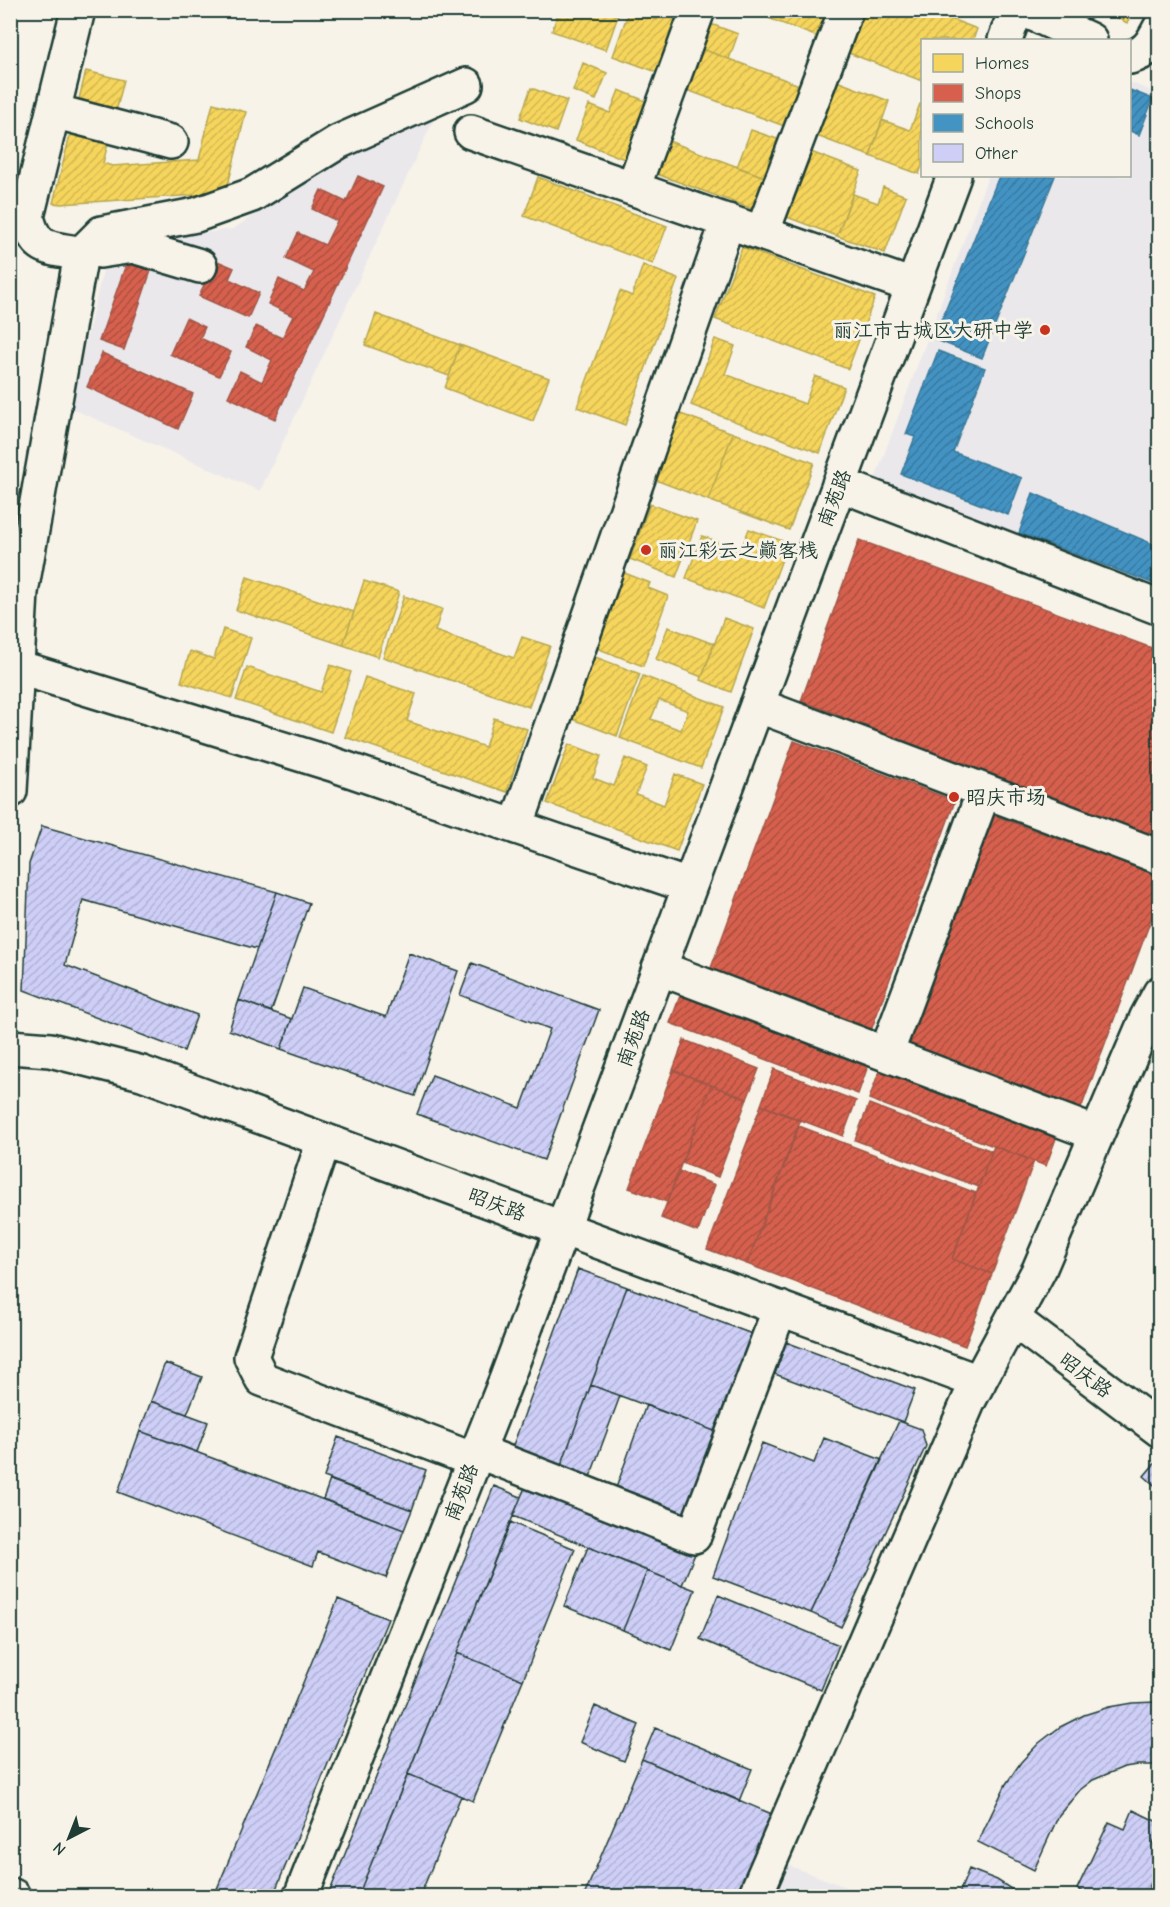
<svg xmlns="http://www.w3.org/2000/svg" width="1170" height="1907" viewBox="0 0 1170 1907" font-family="'Comic Neue','LXGW WenKai TC',sans-serif">
  <style>
    .built { fill: #ebe8ec }
    .homes { fill: url(#homes-hatch); stroke: #b6a750; stroke-width: 1.5; fill-rule: evenodd }
    .shops { fill: url(#shops-hatch); stroke: #9f5646; stroke-width: 1.5 }
    .schools { fill: url(#schools-hatch); stroke: #387998; stroke-width: 1.5 }
    .building { fill: url(#building-hatch); stroke: #1f3d34; stroke-width: 1.5 }
    .lines { fill: none; stroke-linecap: round; stroke-linejoin: round }
    .minor-casing { stroke: #1f3d34; stroke-width: 38 }
    .highway-casing { stroke: #1f3d34; stroke-width: 38 }
    .minor { stroke: #f7f3e8; stroke-width: 33 }
    .highway { stroke: #f7f3e8; stroke-width: 33 }
    .poi-dot { fill: #c8321e; stroke: #f7f3e8; stroke-width: 2 }
    .labels { text-anchor: middle; stroke-width: 6; stroke-linejoin: round; paint-order: stroke }
    .poi-label { font-size: 20px; fill: #1f3d34; stroke: #f7f3e8; text-anchor: start }
    .street-label { font-size: 20px; fill: #1f3d34; stroke: #f7f3e8 }
  </style>
  <defs>
    <pattern id="homes-hatch" width="6" height="6" patternUnits="userSpaceOnUse" patternTransform="scale(1.5)"><rect width="6" height="6" fill="#f6d55c"/><path d="M-1 1l2-2M0 6l6-6M5 7l2-2" fill="none" stroke="#d2b851"/></pattern>
    <pattern id="shops-hatch" width="6" height="6" patternUnits="userSpaceOnUse" patternTransform="scale(1.5)"><rect width="6" height="6" fill="#d6604d"/><path d="M-1 1l2-2M0 6l6-6M5 7l2-2" fill="none" stroke="#ad5041"/></pattern>
    <pattern id="schools-hatch" width="6" height="6" patternUnits="userSpaceOnUse" patternTransform="scale(1.5)"><rect width="6" height="6" fill="#4393c3"/><path d="M-1 1l2-2M0 6l6-6M5 7l2-2" fill="none" stroke="#37799f"/></pattern>
    <pattern id="building-hatch" width="6" height="6" patternUnits="userSpaceOnUse" patternTransform="scale(1.5)"><rect width="6" height="6" fill="#cecef7"/><path d="M-1 1l2-2M0 6l6-6M5 7l2-2" fill="none" stroke="#b0b2d4"/></pattern>
  </defs>
  <rect width="100%" height="100%" fill="#f7f3e8"/>
  <filter id="ink" filterUnits="userSpaceOnUse"><feTurbulence type="fractalNoise" baseFrequency=".0167" numOctaves="2"/><feDisplacementMap in="SourceGraphic" scale="12" xChannelSelector="R" yChannelSelector="G"/><feConvolveMatrix kernelMatrix="1 2 1 2 8 2 1 2 1" color-interpolation-filters="sRGB"/></filter>
  <g filter="url(#ink)">
    <path class="built" d="M1130 82 1159 94V594L873 484 988 176H1130Z
      M434 119 260 491 70 408 109 245 233 229 367 138Z
      M785 1864 870 1896H771Z"/>
    <path class="homes" d="M559 10H602L618 16 606 50 552 31Z
      M629 10 657 20 660 10H688L665 75 613 56Z
      M747 10H833L823 39Z
      M862 10H873L890 17 892 10H928L977 29 973 40H922V81L846 52Z
      M1103 10H1134L1127 23Z
      M711 24 738 34 729 59 702 49Z
      M702 49 802 86 787 127 687 90Z
      M583 63 607 73 596 100 573 91Z
      M86 71 124 80 103 163 112 166 199 160 213 103 246 112 226 193 61 204 53 203Z
      M834 80 889 101 870 156 814 135Z
      M531 88 567 101 556 132 520 118Z
      M619 90 655 105 632 162 576 140 589 105 610 113Z
      M920 104 922 105V166L919 174 870 156 882 120 910 130Z
      M751 130 783 141 770 179 737 167Z
      M666 140 770 179 758 211 654 173Z
      M803 149 861 171 837 236 779 214Z
      M538 177 667 226 653 264 524 216Z
      M883 187 906 196 885 253 837 236 853 194 878 203Z
      M742 247 875 297 848 369 715 319Z
      M643 265 678 279 625 425 577 407 620 291 632 296Z
      M376 314 460 345 449 376 365 345Z
      M715 339 735 346 725 374 805 404 815 376 844 387 820 453 691 405Z
      M460 345 549 378 533 421 445 388Z
      M678 413 733 433 708 500 653 479Z
      M733 433 814 463 789 530 708 500Z
      M650 504 697 521 676 577 630 559Z
      M749 529 788 543 764 608 686 578 702 536 741 550Z
      M622 572 650 583 648 588 668 596 643 666 594 647Z
      M247 577 354 612 343 645 236 610Z
      M364 581 399 592 378 657 343 645Z
      M404 596 442 609 435 631 514 658 522 637 550 646 529 707 383 657Z
      M724 618 754 629 731 692 701 680Z
      M668 627 714 644 702 677 656 659Z
      M223 629 251 638 232 698 181 682 190 651 214 659Z
      M590 655 640 674 617 736 567 717Z
      M330 665 351 672 331 732 236 700 247 667 321 692Z
      M643 676 724 707 701 768 620 738ZM659 700 688 711 681 730 651 719Z
      M365 677 416 694 407 721 485 747 494 718 527 729 507 792 345 737Z
      M569 744 601 756 593 778 614 786 625 758 647 767 636 794 664 805 675 774 702 784 677 851 547 803Z"/>
    <path class="shops" d="M358 176 383 187 275 419 228 397 240 371 262 382 272 360 246 347 256 326 282 338 293 316 268 304 279 279 304 291 314 272 286 259 298 233 325 245 337 221 312 209 321 190 346 202Z
      M131 250 155 259 124 350 99 341Z
      M215 260 234 268 229 279 259 293 248 318 199 296Z
      M186 318 205 327 200 338 231 352 219 376 170 354Z
      M102 353 193 394 178 429 87 387Z
      M859 540 1160 651V846L838 727 842 716 801 701Z
      M794 741 955 801 869 1036 708 976Z
      M993 815 1160 876V895L1079 1114 906 1050Z
      M681 993 869 1063 858 1094 670 1023Z
      M684 1040 759 1069 747 1099 673 1070Z
      M881 1066 1058 1133 1046 1166 869 1099Z
      M774 1069 856 1101 843 1136 761 1105Z
      M673 1070 711 1085 667 1202 629 1188Z
      M711 1085 747 1099 718 1177 682 1163Z
      M869 1104 992 1151 979 1187 855 1140Z
      M761 1105 800 1121 747 1264 707 1249Z
      M799 1126 976 1193 952 1259 992 1274 965 1346 747 1264Z
      M994 1146 1034 1161 992 1274 952 1259Z
      M679 1171 715 1185 698 1232 661 1218Z"/>
    <path class="schools" d="M1130 90 1153 99 1139 135 1130 131Z
      M999 176H1055L982 358 934 339Z
      M938 351 985 368 953 452 1022 478 1008 515 901 474 915 437 906 434Z
      M1033 493 1160 547V586L1019 533Z"/>
    <path class="building" d="M42 826 277 892 257 949 83 900 65 965 197 1015 184 1051 24 990 29 864Z
      M277 892 309 903 271 1012 239 1000Z
      M409 953 458 971 415 1096 281 1049 303 988 386 1017Z
      M472 963 599 1010 544 1160 417 1114 432 1075 521 1108 550 1029 460 995Z
      M239 1000 292 1019 281 1049 229 1030Z
      M578 1269 627 1287 561 1466 512 1448Z
      M627 1287 752 1334 717 1432 591 1385Z
      M786 1342 915 1390 903 1422 775 1374Z
      M165 1363 202 1377 187 1414 151 1401Z
      M591 1385 620 1396 590 1477 561 1466Z
      M151 1401 208 1422 197 1452 140 1431Z
      M646 1405 717 1432 686 1514 616 1488Z
      M899 1421 921 1429 926 1446 841 1627 811 1613Z
      M140 1431 404 1530 386 1578 318 1552 313 1566 118 1492Z
      M338 1437 426 1470 412 1510 324 1477Z
      M824 1438 882 1460 811 1613 713 1576 762 1443 814 1463Z
      M1160 1457V1490L1144 1476Z
      M330 1480 412 1510 404 1530 323 1499Z
      M526 1485 695 1554 682 1585 513 1516Z
      M494 1486 521 1497 457 1653 358 1896H328Z
      M510 1522 575 1549 523 1680 457 1653Z
      M588 1547 647 1571 623 1630 564 1606Z
      M647 1571 695 1590 671 1650 623 1630Z
      M718 1595 839 1645 821 1690 700 1639Z
      M338 1599 388 1619 273 1896H214Z
      M457 1653 523 1680 473 1801 408 1774Z
      M1156 1702 1160 1703V1765H1138L1124 1767 1093 1780 1080 1790 1059 1815 1034 1870 978 1842 1006 1784 1021 1762 1039 1743 1060 1727 1084 1715 1109 1707 1132 1703Z
      M595 1706 639 1725 624 1761 580 1742Z
      M655 1728 752 1769 739 1801 642 1759Z
      M642 1759 774 1815 740 1896H584Z
      M408 1774 461 1796 420 1896H358Z
      M1133 1810 1160 1823V1829L1153 1843 1160 1846V1865L1145 1896H1092L1077 1889 1109 1822 1125 1829Z
      M969 1869 997 1880 1022 1896H958Z"/>
    <g class="lines">
      <defs>
        <path id="minor" d="M1025 10 1090 40
          M1005 40 1016 10
          M1130 57C1147 53 1152 43 1160 28
          M53 111 171 142
          M471 132 913 286
          M633 188 698 10
          M762 233 846 10
          M100 251 133 246 200 266
          M81 254 102 233 196 215 252 195 338 142 466 85
          M839 484 1160 608
          M17 667 332 764 689 886
          M757 705 1160 857
          M10 791 21 592 81 254C49 247 36 252 27 217L78 10
          M516 827 728 221
          M659 968 1097 1134
          M10 1047 50 1050 142 1073 979 1382
          M886 1054 984 791
          M324 1140 251 1357 262 1379 474 1460
          M1013 1319 1160 1430
          M477 1451 694 1536 780 1308
          M301 1896 506 1380 954 176
          M755 1896 969 1400 1039 1270 1147 1017 1160 993"/>
        <path id="highway" d="M10 1896H13"/>
      </defs>
      <use href="#minor" class="minor-casing"/>
      <use href="#highway" class="highway-casing"/>
      <use href="#minor" class="minor"/>
      <use href="#highway" class="highway"/>
    </g>
  </g>
  <g class="poi-dot">
    <circle cx="1045" cy="330" r="6"/>
    <circle cx="646" cy="550" r="6"/>
    <circle cx="954" cy="797" r="6"/>
  </g>
  <g class="labels">
    <g class="poi-label">
      <text x="1033" y="337" text-anchor="end">丽江市古城区大研中学</text>
      <text x="658" y="557">丽江彩云之巅客栈</text>
      <text x="966" y="804">昭庆市场</text>
    </g>
    <g class="street-label">
      <text transform="translate(834 498) rotate(-69)" y="7">南苑路</text>
      <text transform="translate(633 1038) rotate(-70)" y="7">南苑路</text>
      <text transform="translate(497 1204) rotate(20)" y="7">昭庆路</text>
      <text transform="translate(1086 1375) rotate(37)" y="7">昭庆路</text>
      <text transform="translate(461 1492) rotate(-69)" y="7">南苑路</text>
    </g>
  </g>
  <rect width="1170" height="1907" fill="none" stroke="#f7f3e8" stroke-width="36"/>
  <rect x="18" y="18" width="1134" height="1871" fill="none" stroke="#1f3d34" stroke-width="2" filter="url(#ink)"/>
  <rect x="921" y="39" width="210" height="138" fill="#f7f3e8" stroke="#a1aaa0" stroke-width="1.5"/>
  <rect x="933" y="54" width="30" height="18" fill="#f6d55c" stroke="#a1aaa0" stroke-width="1.5"/>
  <text x="975" y="69" font-size="18" fill="#1f3d34">Homes</text>
  <rect x="933" y="84" width="30" height="18" fill="#d6604d" stroke="#a1aaa0" stroke-width="1.5"/>
  <text x="975" y="99" font-size="18" fill="#1f3d34">Shops</text>
  <rect x="933" y="114" width="30" height="18" fill="#4393c3" stroke="#a1aaa0" stroke-width="1.5"/>
  <text x="975" y="129" font-size="18" fill="#1f3d34">Schools</text>
  <rect x="933" y="144" width="30" height="18" fill="#cecef7" stroke="#a1aaa0" stroke-width="1.5"/>
  <text x="975" y="159" font-size="18" fill="#1f3d34">Other</text>
  <g transform="translate(69 1838) rotate(222)" stroke="#f7f3e8" stroke-width="4.5" paint-order="stroke">
  <path d="M0-4.5L10 22L0 15L-10 22Z" fill="#1f3d34"/>
  <text y="-9" font-size="16" font-weight="bold" text-anchor="middle" fill="#1f3d34">N</text>
  </g>
</svg>
